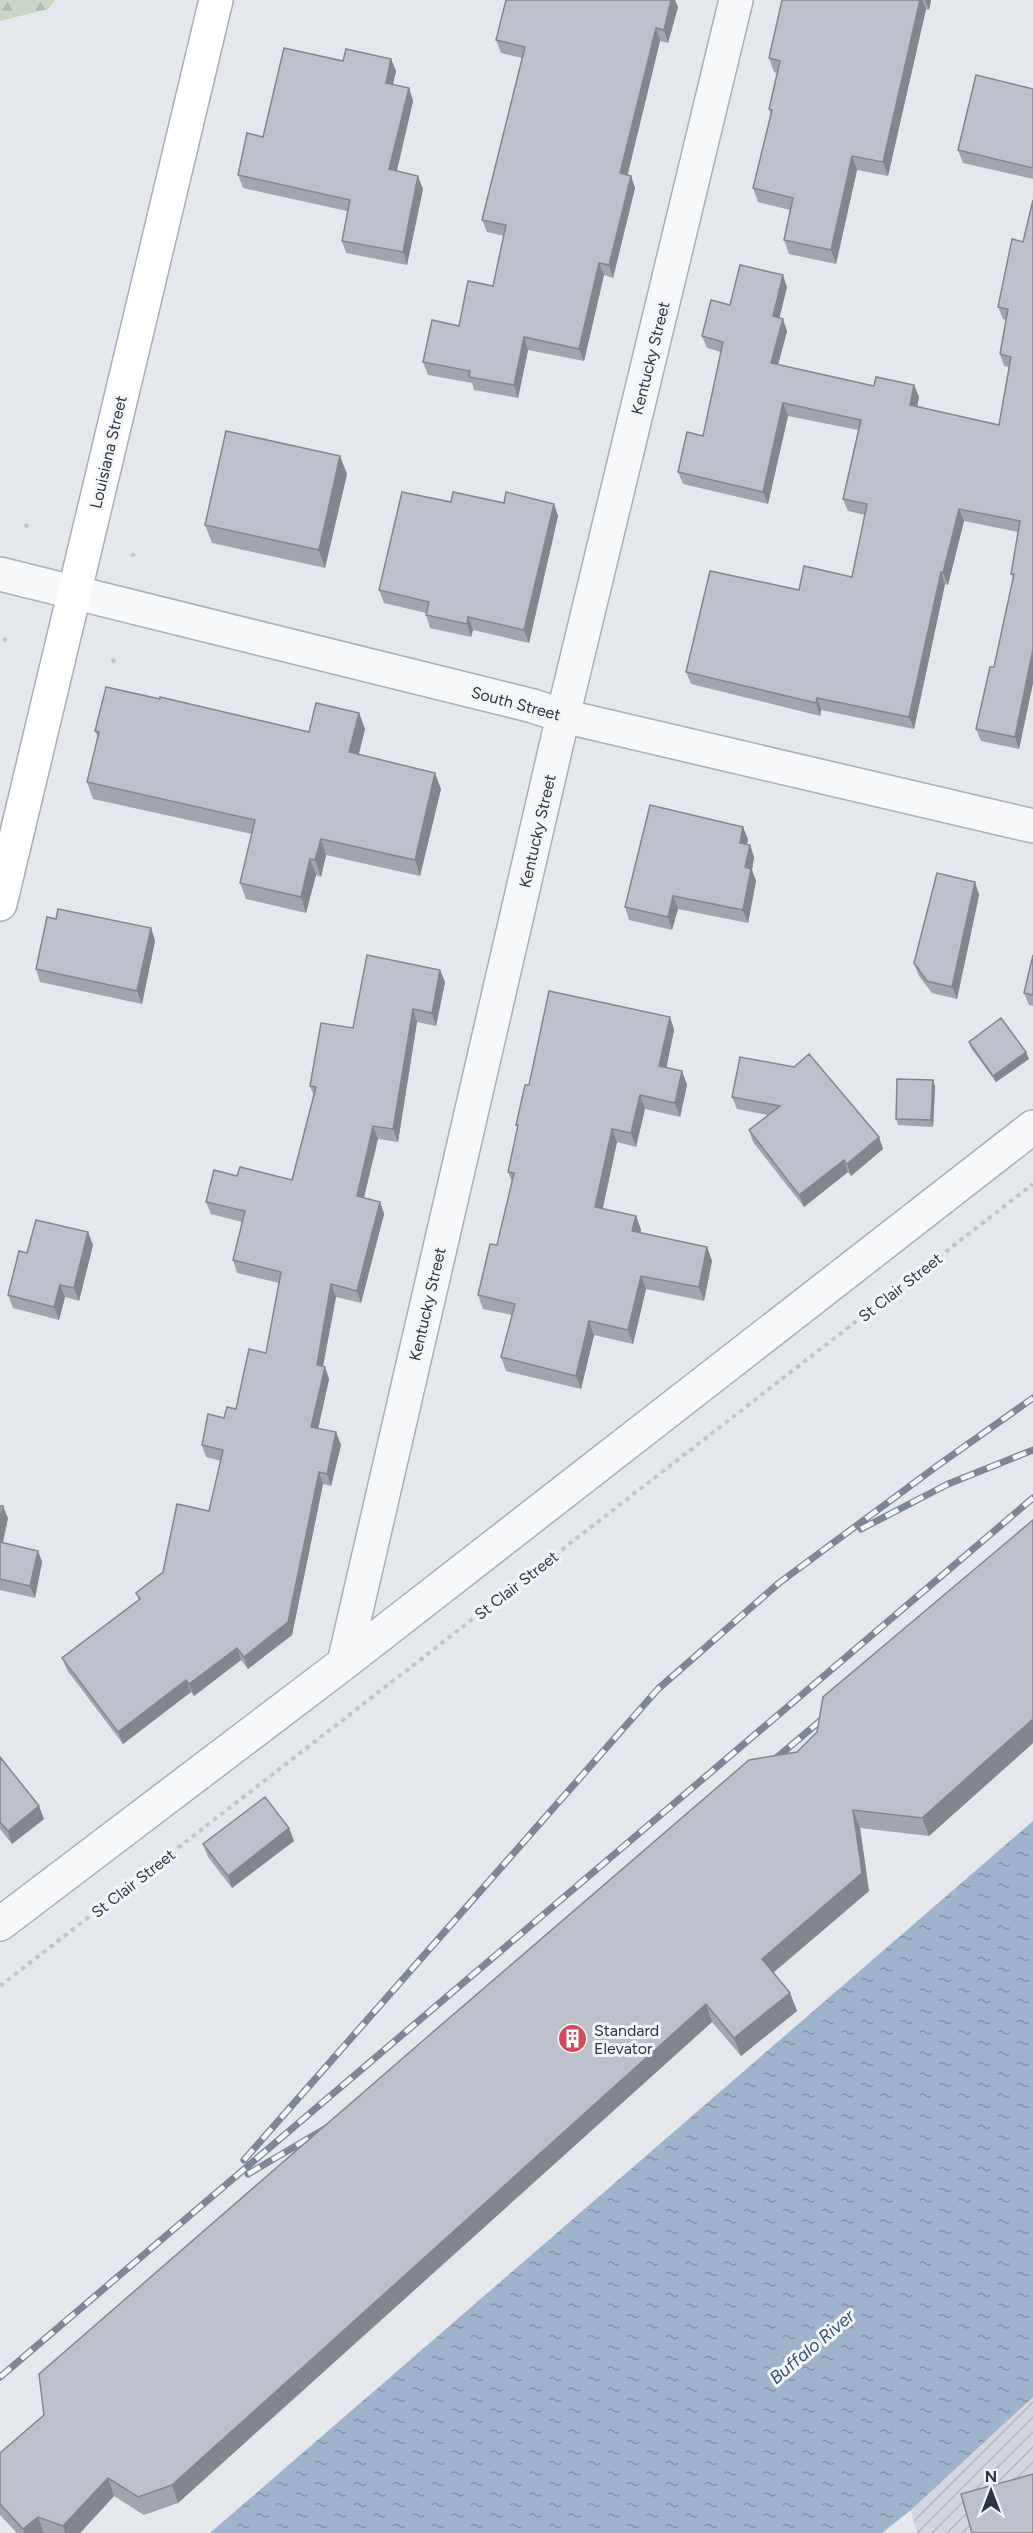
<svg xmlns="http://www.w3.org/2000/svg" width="1033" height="2533" viewBox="0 0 1033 2533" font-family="Figtree,sans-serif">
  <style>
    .industrial { fill: url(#industrial-furrows) }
    .forest { fill: url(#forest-firs) }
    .water { fill: url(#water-ripples) }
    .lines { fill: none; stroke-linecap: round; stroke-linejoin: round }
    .street-casing { stroke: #a9aeb7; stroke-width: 36 }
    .secondary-casing { stroke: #a9aeb7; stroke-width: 36 }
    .path { stroke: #c2c5cb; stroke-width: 4; stroke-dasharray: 4.5 4.5; stroke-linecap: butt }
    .street { stroke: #f7f8fa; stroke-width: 33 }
    .secondary { stroke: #fff; stroke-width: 33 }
    .rail-casing { stroke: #7d8696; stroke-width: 7 }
    .rail { stroke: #f4f6f9; stroke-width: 4.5; stroke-dasharray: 14; stroke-linecap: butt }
    .wall { fill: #a1a5ae }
    .shaded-wall { fill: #83868d }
    .building { fill: #bbc0ca; stroke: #83868d; stroke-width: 1.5 }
    .labels { text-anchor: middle; stroke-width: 6; stroke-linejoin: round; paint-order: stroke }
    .street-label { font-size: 16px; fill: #2b3445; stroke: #f4f6f9 }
    .poi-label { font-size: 16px; fill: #2b3445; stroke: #f4f6f9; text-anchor: start }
    .water-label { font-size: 18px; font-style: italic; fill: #34527a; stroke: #f4f6f9 }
  </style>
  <defs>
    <pattern id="industrial-furrows" width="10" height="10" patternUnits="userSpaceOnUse" patternTransform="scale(1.5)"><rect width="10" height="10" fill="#d2d6de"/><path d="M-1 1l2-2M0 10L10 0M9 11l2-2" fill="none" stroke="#b4b8c0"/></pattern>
    <pattern id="forest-firs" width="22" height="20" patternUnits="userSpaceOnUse" patternTransform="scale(1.5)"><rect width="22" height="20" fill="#c9d6c5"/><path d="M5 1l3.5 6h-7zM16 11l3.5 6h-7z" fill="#adb8ab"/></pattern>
    <pattern id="water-ripples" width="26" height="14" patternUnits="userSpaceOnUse" patternTransform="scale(1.5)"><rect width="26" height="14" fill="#9fb4cc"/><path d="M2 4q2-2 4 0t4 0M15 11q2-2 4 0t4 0" fill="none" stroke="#8293a7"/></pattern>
  </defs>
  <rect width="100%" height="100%" fill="#e4e7ec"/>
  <path class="industrial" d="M1033 2397V2533H917L911 2510Z"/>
  <path class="forest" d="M0 0H55L48 9 0 21Z"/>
  <path class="water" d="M1033 1821V2397L911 2510 882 2533H210Z"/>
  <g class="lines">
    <defs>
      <path id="street" d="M0 574 533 706 563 716 1033 826
        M344 1663 563 716 736 0
        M0 1924 344 1663 1033 1127"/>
      <path id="secondary" d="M0 904 216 0"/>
    </defs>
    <use href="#street" class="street-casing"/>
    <use href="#secondary" class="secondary-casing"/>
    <path class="path" d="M25 524 29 529
      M131 556 136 553
      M3 641 10 636
      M112 659 115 663
      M0 1986 1033 1184"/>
    <use href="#street" class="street"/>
    <use href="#secondary" class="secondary"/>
    <defs>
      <path id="rail" d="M861 1529 948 1484 1033 1450
        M768 1765 832 1711
        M244 2160 658 1689 779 1583 937 1466 1033 1398
        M248 2174 328 2127
        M0 2377 1033 1498"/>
    </defs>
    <use href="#rail" class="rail-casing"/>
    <use href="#rail" class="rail"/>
  </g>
  <path class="wall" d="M782 0H931L929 10 926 9 888 176 857 170 836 264 789 254 784 240 790 210 758 202 753 188 771 115 769 109 777 73 774 72 769 58Z
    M678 7 668 43 660 41 627 175 631 176 635 188 613 278 604 275 584 361 528 350 518 398 474 390 472 383 428 375 423 362 459 326 493 286 504 236 487 232 482 220 522 58 501 53 496 40Z
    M391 59 396 71 393 85 409 88 413 101 397 171 423 189 407 265 346 253 342 241 347 211 243 188 238 175 263 137 343 61Z
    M1033 89V179L963 163 958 150Z
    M1033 200V683L1019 749 981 741 976 729 994 667 1013 578 1011 574 1018 532 964 521 948 585 945 584 914 729 821 710 820 716 691 684 686 672 799 590 852 577 865 515 848 511 843 499 858 430 788 416 768 504 683 484 678 472 703 436 721 352 707 348 702 336 730 305 787 287 779 318 787 331 778 365 874 386 914 385 919 397 917 407 999 425 1009 367 1004 366 1000 354 1006 320 1003 319 998 307 1023 242Z
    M347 474 325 568 212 543 205 525Z
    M451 502 554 504 558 516 529 643 473 630 471 637 430 628 426 615V613L384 603 379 590Z
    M160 699 309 732 359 713 365 729 359 754 441 789 420 876 326 855 321 877 316 875 306 913 246 899 240 883 252 834 93 799 87 782 98 738 95 731Z
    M748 839 747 844 750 845 754 857 752 870 756 881 748 923 678 909 672 930 629 920 625 907Z
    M975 882 979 895 957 999 932 993 919 976 914 963Z
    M56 919 151 928 155 941 142 1004 40 982 36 969Z
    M1033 955V1006L1029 1005 1024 993Z
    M440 970 445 982 436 1026 417 1022 398 1142 378 1139 364 1198 380 1202 384 1214 361 1303 336 1297 323 1366 325 1367 329 1379 318 1428 341 1445 331 1486 323 1484 292 1635 248 1669 241 1660 194 1696 191 1692 123 1744 67 1670 62 1658 139 1600 136 1593 163 1572 209 1511 221 1461 206 1457 202 1445 224 1418 236 1409 266 1353 279 1283 237 1273 233 1260 242 1222 211 1214 206 1202 237 1176 292 1180 314 1096 310 1086 353 1028Z
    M670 1017 674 1030 666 1068 682 1071 687 1085 680 1117 645 1109 636 1147 617 1142 603 1208 636 1216 641 1230 640 1233 707 1247 712 1261 704 1301 646 1289 633 1344 594 1335 581 1389 506 1371 501 1357 512 1315 483 1309 478 1295 497 1245 512 1182 508 1172 518 1129 516 1125 529 1085Z
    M969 1042 1029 1059 996 1082 971 1048Z
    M740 1057 879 1137 883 1149 851 1176 848 1172 804 1207 753 1142 749 1130 768 1115 737 1109 732 1097Z
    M933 1080 935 1087 933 1127 898 1125 896 1119Z
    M93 1245 79 1301 65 1297 59 1320 13 1308 8 1295 27 1253Z
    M0 1506 8 1518 3 1543 38 1551 42 1562 35 1598 0 1590Z
    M1033 1520V1743L929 1836 860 1828 869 1891 773 1973 790 1993 797 2011 741 2056 712 2022 178 2503 144 2515 114 2496 80 2533H17L0 2515V2453L797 1752Z
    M0 1757 39 1806 44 1819 12 1844 0 1829Z
    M289 1828 294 1841 232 1888 208 1857 203 1844Z"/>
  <path class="shaded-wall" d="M671 0H675L678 7 668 43 664 30Z
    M920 0H922L926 9 888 176 883 162Z
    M925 0H931L929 10Z
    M656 28 660 41 625 186 620 173Z
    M391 59 396 71 390 96 386 83Z
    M409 88 413 101 394 182 389 169Z
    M852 156 857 170 836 264 831 250Z
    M418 176 423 189 407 265 403 252Z
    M631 176 635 188 613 278 609 265Z
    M599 263 604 275 584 361 579 349Z
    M783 275 787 287 777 328 773 316Z
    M783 319 787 331 775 376 771 363Z
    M524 337 528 350 518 398 514 385Z
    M914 385 919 397 915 418 910 405Z
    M783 403 788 416 768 504 763 492Z
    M340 456 347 474 325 568 319 550Z
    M554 504 558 516 529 643 524 630Z
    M959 509 964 521 948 585 943 573Z
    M941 572 945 584 914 729 909 717Z
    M468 617 473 630 471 637 467 624Z
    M1033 649V683L1019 749 1015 737Z
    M817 698 821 710 820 716 816 703Z
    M359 713 365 729 355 768 349 752Z
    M435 773 441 789 420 876 415 860Z
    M743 827 748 839 745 856 740 843Z
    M321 839 326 855 321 877 315 860Z
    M750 845 754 857 752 870 756 881 748 923 743 910 745 867Z
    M310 859 316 875 306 913 301 897Z
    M975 882 979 895 957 999 952 987Z
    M673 896 678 909 672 930 668 917Z
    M151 928 155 941 142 1004 137 991Z
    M440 970 445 982 436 1026 432 1013Z
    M413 1009 417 1022 398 1142 393 1129Z
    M670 1017 674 1030 664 1080 659 1066Z
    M1026 1052 1029 1059 996 1082 993 1076Z
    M682 1071 687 1085 680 1117 675 1103Z
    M933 1080 935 1087 933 1127 931 1120Z
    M640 1095 645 1109 636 1147 631 1133Z
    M373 1126 378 1139 361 1209 357 1196Z
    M612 1129 617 1142 600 1220 595 1207Z
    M879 1137 883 1149 851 1176 847 1164Z
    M844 1160 848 1172 804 1207 799 1195Z
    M380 1202 384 1214 361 1303 357 1291Z
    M636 1216 641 1230 637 1245 632 1231Z
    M88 1232 93 1245 79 1301 74 1288Z
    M707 1247 712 1261 704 1301 699 1287Z
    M641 1276 646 1289 633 1344 628 1330Z
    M331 1284 336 1297 321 1377 317 1365Z
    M60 1285 65 1297 59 1320 54 1307Z
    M589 1321 594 1335 581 1389 576 1376Z
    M325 1367 329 1379 316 1439 311 1427Z
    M336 1432 341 1445 331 1486 327 1474Z
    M319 1472 323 1484 292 1635 248 1669 244 1657Z
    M3 1506 8 1518 0 1553V1523Z
    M38 1551 42 1562 35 1598 30 1586Z
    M237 1648 241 1660 194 1696 189 1684Z
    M186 1680 191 1692 123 1744 118 1732Z
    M1033 1719V1743L929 1836 922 1818Z
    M39 1806 44 1819 12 1844 8 1831Z
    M853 1810 860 1828 869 1891 768 1977 762 1959Z
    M289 1828 294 1841 232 1888 228 1876Z
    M790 1993 797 2011 741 2056 734 2038Z
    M706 2004 712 2022 178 2503 172 2485Z
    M108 2478 114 2496 80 2533H65L63 2526Z
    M38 2517 44 2533H24L23 2529Z"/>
  <path class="building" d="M506 0H671L664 30 656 28 620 173 631 176 609 265 599 263 579 349 524 337 514 385 469 377 470 371 423 362 432 320 459 326 468 281 493 286 506 225 482 220 525 47 496 40Z
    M782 0H920L883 162 852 156 831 250 784 240 793 198 753 188 772 110 769 109 780 61 769 58Z
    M284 48 343 61 346 49 391 59 386 83 409 88 389 169 418 176 403 252 342 241 350 200 238 175 247 133 263 137Z
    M976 75 1033 89V168L958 150Z
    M1033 200V649L1015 737 976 729 990 667H994L1014 574H1011L1020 521 959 509 943 573 941 572 909 717 817 698 816 703 686 672 710 571 799 590 804 566 852 577 867 504 843 499 861 420 783 403 763 492 678 472 687 432 703 436 723 342 702 336 711 300 730 305 740 265 783 275 773 316 783 319 771 363 874 386 876 377 914 385 910 405 999 425 1011 357 1000 354 1008 309 998 307 1012 239 1023 242Z
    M226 431 340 456 319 550 205 525Z
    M402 492 451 502 453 492 504 503 506 492 554 504 524 630 468 617 467 624 426 615 429 602 379 590Z
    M106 687 160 699V697L309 732 316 703 359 713 349 752 435 773 415 860 321 839 315 860 310 859 301 897 240 883 255 820 87 782 99 732 95 731Z
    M650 805 743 827 740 843 750 845 745 867 751 869 743 910 673 896 668 917 625 907Z
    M937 873 975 882 952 987 927 981 914 963Z
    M58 909 151 928 137 991 36 969 47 917 56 919Z
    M367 955 440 970 432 1013 413 1009 393 1129 373 1126 357 1196 380 1202 357 1291 331 1284 317 1365 325 1367 311 1427 336 1432 327 1474 319 1472 288 1622 244 1657 237 1648 189 1684 186 1680 118 1732 62 1658 140 1599 136 1593 163 1572 177 1504 209 1511 223 1450 202 1445 208 1414 224 1418 227 1407 236 1409 249 1349 266 1353 281 1272 233 1260 245 1211 206 1202 214 1170 237 1176 240 1167 292 1180 316 1087 310 1086 321 1023 353 1028Z
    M1033 955V995L1024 993Z
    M549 991 670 1017 659 1066 682 1071 675 1103 640 1095 631 1133 612 1129 595 1207 636 1216 632 1231 707 1247 699 1287 641 1276 628 1330 589 1321 576 1376 501 1357 515 1304 478 1295 490 1244 497 1245 514 1173 508 1172 518 1125H516L525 1085H529Z
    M1001 1018 1026 1052 993 1076 969 1042Z
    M809 1054 879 1137 847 1164 844 1160 799 1195 749 1130 780 1106 732 1097 740 1057 794 1067Z
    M897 1079 933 1080 931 1120 896 1119Z
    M36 1220 88 1232 74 1288 60 1285 54 1307 8 1295 19 1251 27 1253Z
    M0 1506H3L0 1523Z
    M1033 1520V1719L922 1818 853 1810 862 1873 762 1959 790 1993 734 2038 706 2004 172 2485 138 2497 108 2478 63 2526 38 2517 23 2529 0 2504V2453L44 2415 39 2374 426 2038 749 1760 797 1752 817 1732 823 1697Z
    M0 1542 38 1551 30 1586 0 1579Z
    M0 1757 39 1806 8 1831 0 1822Z
    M265 1797 289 1828 228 1876 203 1844Z
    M1033 2474V2533H972L961 2494Z"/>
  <defs>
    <symbol id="building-disc" viewBox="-11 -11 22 22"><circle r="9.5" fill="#d1495b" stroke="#f4f6f9"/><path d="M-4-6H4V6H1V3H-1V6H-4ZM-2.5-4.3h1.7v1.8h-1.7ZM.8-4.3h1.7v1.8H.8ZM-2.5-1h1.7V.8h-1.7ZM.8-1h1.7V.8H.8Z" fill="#fff"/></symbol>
  </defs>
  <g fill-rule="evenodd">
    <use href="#building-disc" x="556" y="2022" width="33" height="33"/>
  </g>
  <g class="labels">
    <g class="street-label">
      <text transform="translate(650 358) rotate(-76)" y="6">Kentucky Street</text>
      <text transform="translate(108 452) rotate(-77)" y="6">Louisiana Street</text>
      <text transform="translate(516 703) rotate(15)" y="6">South Street</text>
      <text transform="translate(537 831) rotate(-77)" y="6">Kentucky Street</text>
      <text transform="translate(900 1287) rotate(-38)" y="6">St Clair Street</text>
      <text transform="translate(427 1304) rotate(-77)" y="6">Kentucky Street</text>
      <text transform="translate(516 1585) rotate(-38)" y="6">St Clair Street</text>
      <text transform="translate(133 1883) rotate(-38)" y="6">St Clair Street</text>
    </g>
    <g class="poi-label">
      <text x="594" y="2036">Standard<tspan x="594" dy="18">Elevator</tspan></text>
    </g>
    <g class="water-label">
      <text transform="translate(812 2347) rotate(-40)" y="6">Buffalo River</text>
    </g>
  </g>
  <g transform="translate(991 2491)" stroke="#f4f6f9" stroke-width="4.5" paint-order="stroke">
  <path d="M0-4.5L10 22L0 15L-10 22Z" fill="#2b3445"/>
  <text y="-9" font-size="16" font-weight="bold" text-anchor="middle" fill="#2b3445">N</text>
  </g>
</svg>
